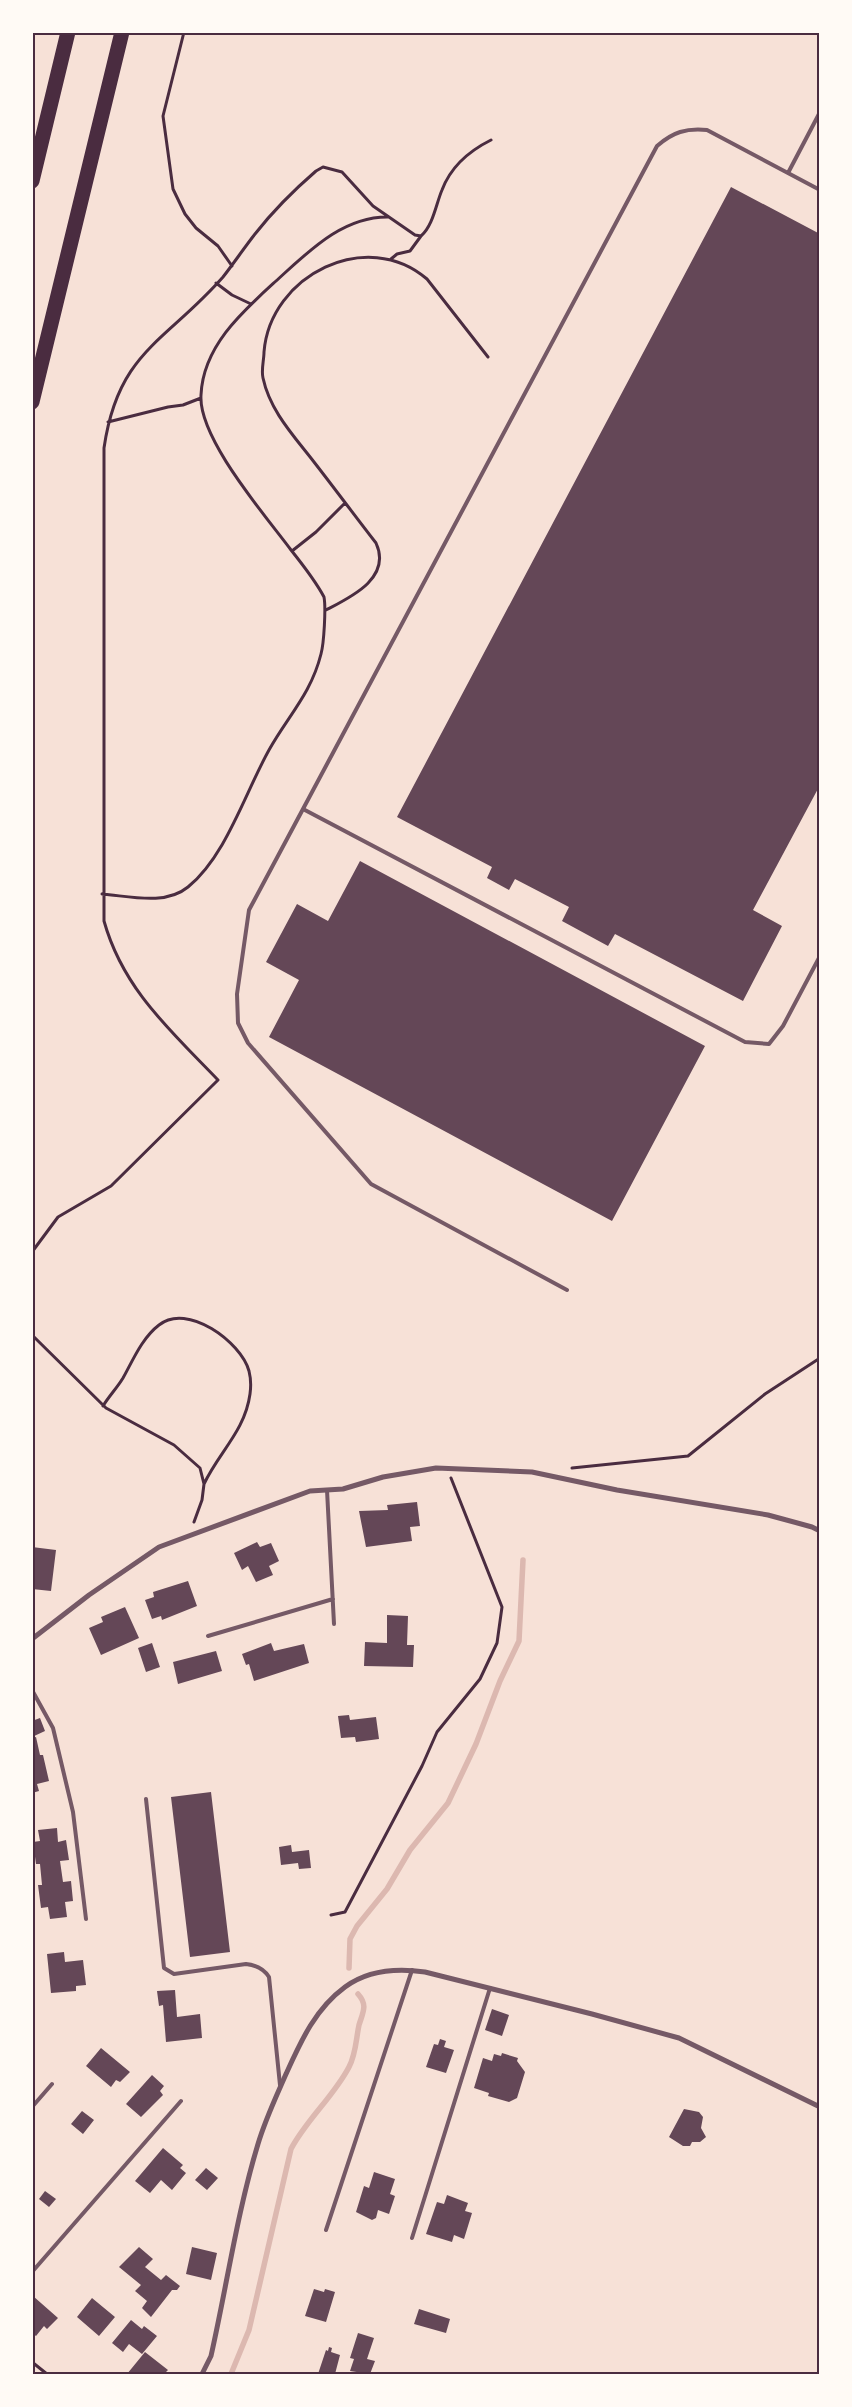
<svg xmlns="http://www.w3.org/2000/svg" width="852" height="2407" viewBox="0 0 852 2407" font-family="'Roboto Serif',serif">
  <style>
    .lines { fill: none; stroke-linecap: round; stroke-linejoin: round }
    .stream { stroke: #dcb8b0; stroke-width: 5.5 }
    .building { fill: #644757 }
    .path { stroke: #4a2c40; stroke-width: 3 }
    .service { stroke: #755966; stroke-width: 4 }
    .minor { stroke: #755966; stroke-width: 5 }
    .motorway { stroke: #4a2c40; stroke-width: 15 }
    .neatline { fill: none; stroke: #4a2c40; stroke-width: 2 }
  </style>
  <rect width="100%" height="100%" fill="#f7e1d7"/>
  <g class="lines">
    <path class="stream" d="M349 1968 350 1939 357 1926 387 1889 410 1850 448 1803 476 1744 500 1681 519 1641 523 1560
      M231 2374 249 2330 291 2149C307 2119 334 2096 349 2067 356 2054 356 2039 359 2025 363 2012 368 2005 358 1994"/>
  </g>
  <path class="building" d="M731 187 820 234V785L753 910 782 926 743 1001 615 934 608 946 562 921 569 907 515 879 509 890 487 878 492 867 397 817Z
    M360 861 705 1046 612 1221 269 1037 299 980 266 962 297 904 328 921Z
    M417 1502 420 1526 410 1527 412 1541 366 1547 359 1511 388 1510 387 1505Z
    M257 1542 260 1547 271 1543 279 1561 269 1566 273 1575 256 1582 248 1566 242 1570 234 1553Z
    M32 1547 56 1550 51 1591 32 1589Z
    M188 1581 197 1606 162 1620 161 1616 152 1619 145 1600 154 1597 153 1592Z
    M125 1607 139 1638 101 1655 89 1628 103 1622 101 1617Z
    M387 1615 408 1616 407 1645H414L413 1667 364 1666 365 1642 387 1643Z
    M152 1643 160 1667 146 1672 138 1648Z
    M271 1643 274 1651 304 1644 309 1663 254 1681 249 1664 246 1665 242 1654Z
    M216 1651 222 1671 178 1684 173 1662Z
    M349 1715 350 1720 376 1717 379 1739 356 1742 355 1737 341 1738 338 1716Z
    M40 1718 45 1731 32 1737V1721Z
    M36 1737 40 1755H43L49 1781 37 1784 39 1791 32 1793V1738Z
    M211 1792 230 1952 190 1957 171 1797Z
    M57 1828 58 1842 66 1840 69 1860 60 1861 63 1882 71 1881 73 1901 65 1902 67 1917 50 1919 48 1907 41 1908 38 1885H42L40 1864H36L33 1842 40 1841 38 1830Z
    M291 1845 292 1852 309 1850 311 1868 299 1869 298 1863 281 1865 279 1847Z
    M64 1952 65 1962 83 1960 86 1985 76 1986V1991L51 1993 47 1954Z
    M175 1990 177 2017 200 2014 202 2038 166 2042 163 2005 159 2006 157 1991Z
    M492 2009 509 2015 502 2036 485 2030Z
    M440 2039 446 2041 444 2047 454 2050 446 2073 426 2067 434 2044 438 2045Z
    M101 2048 130 2072 120 2082 116 2080 111 2087 86 2066Z
    M502 2053 518 2058 517 2061 525 2072 517 2098 509 2102 488 2096 489 2093 474 2088 483 2058 492 2061 494 2054 501 2056Z
    M152 2075 164 2086 160 2091 163 2095 141 2117 126 2104Z
    M684 2109 699 2112 703 2117 701 2128 706 2137 700 2142H692L690 2146H683L669 2137Z
    M82 2111 94 2120 83 2134 71 2124Z
    M163 2148 183 2165 180 2168 186 2173 172 2190 161 2180 150 2193 135 2181Z
    M206 2168 218 2178 207 2190 195 2180Z
    M374 2172 395 2179 390 2194 395 2196 389 2214 378 2210 376 2218 372 2220 356 2212 364 2186 369 2188Z
    M45 2191 56 2199 49 2207 39 2199Z
    M447 2195 468 2203 465 2211 472 2213 464 2239 454 2235 452 2242 426 2234 437 2202 444 2204Z
    M139 2247 153 2259 145 2267 161 2280 166 2275 180 2286 177 2290H172L151 2317 142 2308 147 2301 135 2291 141 2285 119 2267Z
    M192 2247 217 2253 211 2280 186 2274Z
    M314 2289 324 2292 325 2289 335 2292 326 2322 305 2316Z
    M33 2296 58 2318 47 2329 44 2326 36 2336 32 2333Z
    M92 2298 115 2317 99 2336 77 2317Z
    M419 2309 450 2319 446 2333 414 2324Z
    M131 2320 142 2329 144 2326 157 2336 142 2354 129 2344 123 2352 112 2343Z
    M358 2333 374 2338 367 2359 375 2361 370 2374 350 2371 354 2359 350 2358Z
    M329 2347 332 2348 331 2352 340 2355 335 2374H318L326 2350 328 2351Z
    M145 2352 168 2370 164 2374H127Z"/>
  <g class="lines">
    <path class="path" d="M184 32 163 116 173 189 185 214 196 228 218 246 232 266
      M391 259 397 254 410 251 421 236
      M216 283 232 295 251 304
      M108 422 168 407 183 405 201 398
      M292 551 316 532 345 503
      M326 610C351 597 392 578 376 543 355 516 335 489 314 462 294 436 270 411 263 378 261 370 264 360 264 352 270 275 367 227 427 279L488 357
      M102 894C129 896 165 906 188 887 226 856 245 793 269 750 288 716 311 694 321 654 324 643 326 608 324 597 315 580 303 565 291 550 265 515 198 438 201 395 203 346 243 311 276 281 309 251 343 216 389 217
      M32 1252 58 1217 111 1186 218 1080C170 1030 123 989 104 921V448C118 351 166 342 223 277 234 263 244 248 255 234 273 211 294 190 316 171L323 167 342 172 373 206 415 235 421 236C433 226 436 204 442 190 451 166 469 151 491 140
      M32 1335 106 1408 174 1445 200 1468 204 1484 202 1500 194 1522
      M103 1406C109 1396 117 1388 123 1378 133 1360 142 1338 159 1325 187 1302 241 1342 249 1371 251 1379 251 1387 250 1394 245 1431 219 1452 204 1484
      M572 1468 688 1456 765 1394 820 1358
      M331 1915 345 1912 422 1766 437 1732 480 1679 497 1643 502 1607 451 1478
      M32 2362 47 2374"/>
    <path class="service" d="M788 173 820 112
      M820 190 707 130C686 128 673 132 657 146L303 809 745 1042 769 1044 783 1026 820 956
      M303 809 249 910 237 994 238 1023 248 1043 371 1184 567 1290
      M820 1024V1042
      M327 1490 334 1624
      M208 1636 333 1599
      M32 1690 53 1728 73 1812 86 1919
      M146 1799 164 1968 174 1974 246 1964C256 1965 264 1969 269 1977L280 2085
      M32 2107 52 2084
      M326 2230 412 1970
      M412 2238 490 1988
      M32 2272 181 2101"/>
    <path class="minor" d="M32 1639 89 1595 159 1547 310 1491 343 1489 383 1477 436 1468 532 1472 617 1490 768 1515 812 1527 820 1531
      M202 2374 211 2356C227 2285 237 2213 258 2144 265 2120 276 2097 286 2074 301 2041 315 2009 345 1987 368 1970 397 1968 425 1972L592 2014 679 2038 820 2107"/>
    <path class="motorway" d="M32 181 68 32
      M32 402 122 32"/>
  </g>
  <rect width="852" height="2407" fill="none" stroke="#fffaf5" stroke-width="68"/>
  <rect x="34" y="34" width="784" height="2339" class="neatline"/>
</svg>
